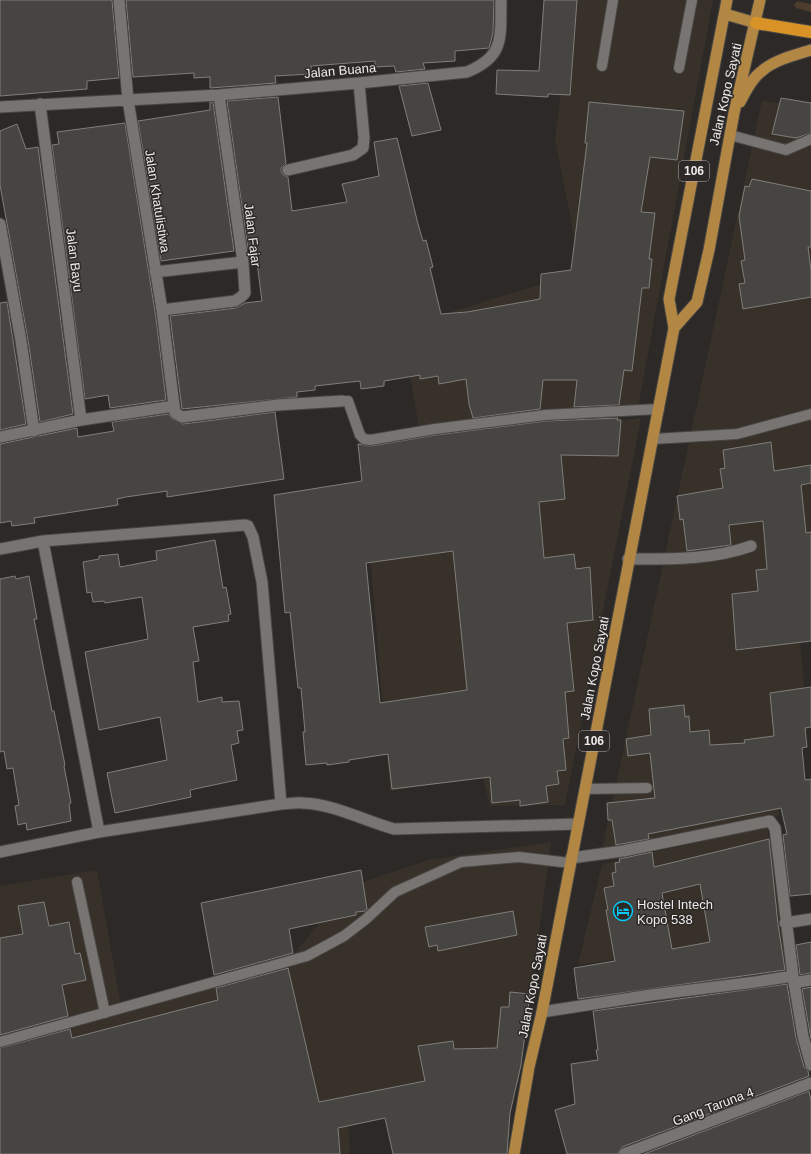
<svg xmlns="http://www.w3.org/2000/svg" width="811" height="1154" viewBox="0 0 811 1154" font-family="Arial,sans-serif">
  <style>
    .built { fill: #373129 }
    .green { fill: #4c3d2c }
    .building { fill: #474542; stroke: #807e7b; fill-rule: evenodd }
    .lines { fill: none; stroke-linecap: round; stroke-linejoin: round }
    .service-casing { stroke: #484644; stroke-width: 12 }
    .minor-casing { stroke: #484644; stroke-width: 13 }
    .primary-casing { stroke: #484644; stroke-width: 13 }
    .motorway-casing { stroke: #484644; stroke-width: 14 }
    .service { stroke: #777471; stroke-width: 10 }
    .minor { stroke: #777471; stroke-width: 11 }
    .primary { stroke: #b28643; stroke-width: 11 }
    .motorway { stroke: #d99225; stroke-width: 12 }
    .labels { text-anchor: middle; stroke-width: 3; stroke-linejoin: round; paint-order: stroke }
    .shield { fill: #2c2927; stroke: #b3b2b0; stroke-width: 1 }
    .shield-label { font-size: 12px; font-weight: bold; fill: #edecea }
    .street-label { font-size: 13px; fill: #edecea; stroke: #2c2927 }
    .poi-label { font-size: 13px; fill: #edecea; stroke: #2c2927; text-anchor: start }
  </style>
  <rect width="100%" height="100%" fill="#2c2927"/>
  <path class="built" d="M573 0H713L638 408 479 418 419 428 402 327 581 272 555 139Z
    M762 100 811 110V556L793 560 808 731 775 737 779 816 737 822 602 850Z
    M641 418 565 805 490 806 483 777 390 791 361 446Z
    M767 826 789 973 722 988 720 943 578 965 602 864Z
    M551 842 519 1082 412 1092 348 1113 350 1154H0V886L97 870 121 1006 290 959 349 887 428 860Z"/>
  <path class="green" d="M797 1 811 4V12L796 8 794 5Z"/>
  <path class="building" d="M0 0H112L119 78 87 81V89L0 96Z
    M126 0H494L493 33 489 48 455 51V61L423 63 425 69 396 72 394 66 375 67V61L311 66V74L275 76 276 83 210 88V77L194 78V73L133 77Z
    M544 0H577L570 95 548 94V97L496 94 497 70 539 71Z
    M428 83 441 130 412 136 399 86Z
    M278 97 286 163 281 168V171L283 175 288 177 292 211 347 202 342 184 379 176 374 142 397 138 418 224 423 241 426 240 433 267 430 268 441 314 467 312 540 299 541 274 571 270 587 143H585L589 102 684 111 677 160 650 157 641 212 655 213 649 259H652L649 288H642L632 371 624 370 619 405 574 407 577 380H543L540 409 473 418 469 404 466 379 439 384 438 376 420 379V375L384 381V386L361 389 360 381 315 386V390L297 392V397L182 409 170 316 236 308 245 303 262 301 255 248 248 249 227 101Z
    M781 98 811 103V133L796 138 772 134Z
    M210 102H213L234 251 161 261 138 121 210 110Z
    M125 123 156 318 166 400 110 408 108 395 85 399 52 145 59 144 57 132Z
    M17 124 26 149 38 147 73 414 40 422 28 340 0 185V131Z
    M752 179 811 191V247H808L811 271V297L743 309 739 284 745 283 741 261 745 260 739 216 745 186 749 187Z
    M7 302 26 424 0 430V303Z
    M275 412 284 479 167 497V491L126 497 117 499 118 505 34 518 35 523 12 526 11 521 0 523V444L77 428 78 437 114 431 112 422 168 414 172 419 183 424Z
    M618 418 617 420H621L618 456 561 455 565 499 539 502 544 558 574 554 576 569 590 567 593 620 567 623 574 691 565 692 569 738 563 739 566 770 557 771 559 784 546 786 548 802 520 806V800L492 803 490 777 392 789 388 754 349 760V762L327 765V763L306 765 303 732H305L301 688H298L290 612 285 613 274 495 362 481 358 444 371 446 436 435 546 421ZM453 551 467 690 380 703 366 563Z
    M771 442 774 471 811 465V483L801 485 806 533 811 532V641L736 650 732 594 758 591 756 570 767 569 763 521 729 525 731 545 687 551 683 519 680 520 677 496 723 488 720 469 725 468 723 450Z
    M215 540 223 588 226 587 231 614 228 615 229 621 193 627 199 661 193 662 198 702 222 697V702L239 701 243 730 237 731 239 743 231 745 237 780 190 790 191 797 115 813 107 773 167 760 160 717 99 730 85 652 148 639 142 597 105 603 104 601 93 602 91 592 87 593 83 562 99 559V556L118 554 120 567 157 560 156 551Z
    M15 576 16 579 29 576 37 619H34L52 711H54L65 765 64 766 71 803 69 804 71 821 27 830 26 823 18 825 15 806 19 805 13 768 7 769 4 751 0 752V579Z
    M811 687V727L805 728 807 747 802 748 805 780 811 779V894L790 896 783 835 787 834 781 808 648 834 649 839 616 845 612 820H608L607 803 655 798 650 753 628 756 626 739 651 735 649 709 684 705 685 717 689 716 690 732 709 730 710 745 745 743 744 740 774 736 770 693Z
    M769 839 778 924 785 970 578 999 574 968 615 961 606 910H608L604 888 614 886 612 873 616 872 615 863 620 862 619 859 652 852 654 867ZM700 884 710 942 672 949 662 893Z
    M361 870 367 909 366 911 356 912V915L289 929 293 953 214 975 201 903Z
    M44 902 49 926 69 922 75 954 80 953 86 980 62 985 68 1016 0 1035V938L23 934 18 906Z
    M513 911 517 935 438 951 437 945 429 947 425 927Z
    M811 942V973L800 975 796 945Z
    M288 968 319 1102 425 1081 418 1046 453 1041 454 1049 497 1048 501 1007H509L510 992 530 994 521 1065 510 1113 507 1154H393L385 1118 338 1128 340 1154H0V1048L70 1029 72 1038 218 1000 216 988Z
    M787 984 796 1038 804 1067 808 1071 809 1076 622 1147 617 1154H567L555 1110 575 1104 571 1064 598 1060 596 1050H598L593 1011Z
    M811 987V1039L802 989Z
    M809 1091 811 1101V1154H644Z"/>
  <g class="lines">
    <defs>
      <path id="service" d="M602 66 613 0
        M679 68 692 0
        M730 135 786 150 811 139
        M342 401H348L360 435 364 439 370 440 435 429 545 415 659 409
        M653 439 737 434 811 414
        M585 789 647 788
        M77 882 105 1013
        M0 1042 307 956 344 936 366 919 395 892 461 862 519 857 570 863"/>
      <path id="minor" d="M119 0 128 100 162 310 175 413 182 417 278 405 342 401
        M40 104 81 420
        M0 107 219 95 359 83 467 72C506 56 500 36 501 0
        M288 170 353 155 363 148 364 138 359 83
        M0 224 21 341 34 431
        M155 272 243 262
        M162 310 235 301 241 297 245 293 243 262 219 95
        M0 437 81 420 174 406
        M43 541 99 832
        M0 549 43 541 245 525 248 526 253 537 262 582 281 804
        M628 559C669 559 712 560 751 546
        M0 852 99 832 281 804C288 804 296 802 303 803 333 804 365 821 394 829L578 824
        M571 858 623 851 770 821 775 828 793 976
        M785 923 811 919
        M794 983 811 980
        M542 1012 651 995 755 982 793 976 803 1036 811 1065
        M624 1154 811 1083"/>
      <path id="primary" d="M725 14 756 23
        M740 102C746 91 752 78 762 71 774 60 795 55 811 50
        M674 328 697 302 709 250 734 113 760 0
        M514 1154 529 1067 542 1012 674 328 669 299 727 0"/>
      <path id="motorway" d="M756 23 811 32"/>
    </defs>
    <use href="#service" class="service-casing"/>
    <use href="#minor" class="minor-casing"/>
    <use href="#primary" class="primary-casing"/>
    <use href="#motorway" class="motorway-casing"/>
    <use href="#service" class="service"/>
    <use href="#minor" class="minor"/>
    <use href="#primary" class="primary"/>
    <use href="#motorway" class="motorway"/>
  </g>
  <defs>
    <symbol id="hotel-ring" viewBox="-11 -11 22 22"><circle r="9.5" fill="#2c2927" stroke="#03cbf9" stroke-width="1.5"/><path d="M-6-4.5h1.5V1H6V5H4.5V3h-9V5H-6ZM-4 0a1.8 1.8 0 1 1 3.6 0ZM.5 0V-2.5h3Q6-2.5 6 0Z" fill="#03cbf9"/></symbol>
  </defs>
  <g fill-rule="evenodd">
    <use href="#hotel-ring" x="612" y="900" width="22" height="22"/>
  </g>
  <g class="labels">
    <g class="shield">
      <rect x="679" y="161" width="30" height="20" rx="3"/>
      <rect x="579" y="731" width="30" height="20" rx="3"/>
    </g>
    <g class="shield-label">
      <text x="694" y="175">106</text>
      <text x="594" y="745">106</text>
    </g>
    <g class="street-label">
      <text transform="translate(340 70) rotate(-5)" y="5">Jalan Buana</text>
      <text transform="translate(725 94) rotate(-77)" y="5">Jalan Kopo Sayati</text>
      <text transform="translate(158 201) rotate(81)" y="5">Jalan Khatulistiwa</text>
      <text transform="translate(253 235) rotate(83)" y="5">Jalan Fajar</text>
      <text transform="translate(75 260) rotate(83)" y="5">Jalan Bayu</text>
      <text transform="translate(594 668) rotate(-79)" y="5">Jalan Kopo Sayati</text>
      <text transform="translate(532 986) rotate(-79)" y="5">Jalan Kopo Sayati</text>
      <text transform="translate(713 1106) rotate(-21)" y="5">Gang Taruna 4</text>
    </g>
    <g class="poi-label">
      <text x="637" y="909">Hostel Intech<tspan x="637" dy="15">Kopo 538</tspan></text>
    </g>
  </g>
</svg>
